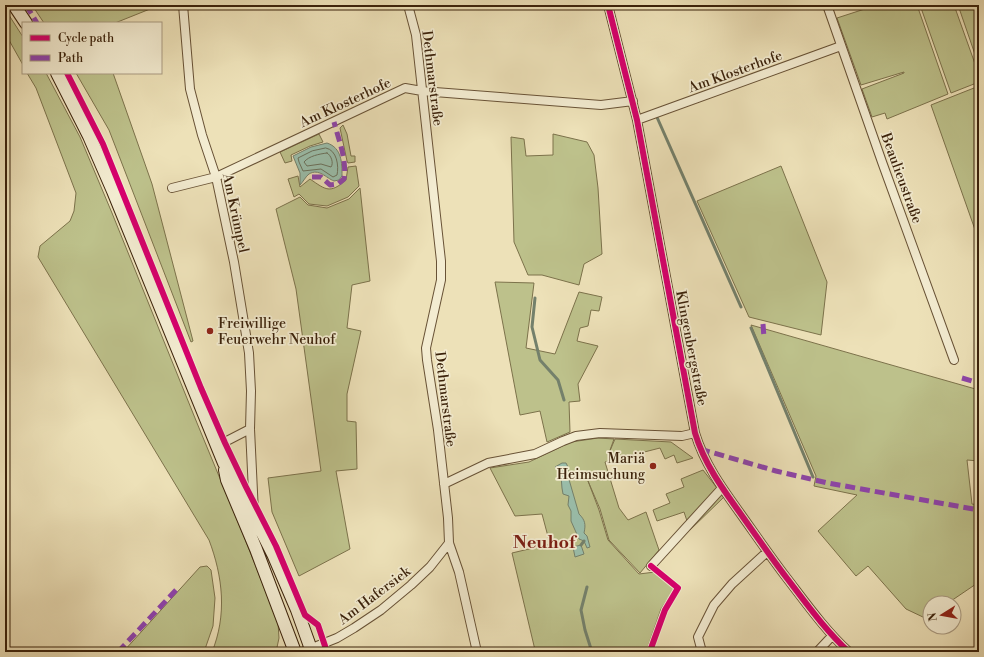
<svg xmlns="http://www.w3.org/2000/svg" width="984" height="657" viewBox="0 0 984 657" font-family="'Libre Bodoni',serif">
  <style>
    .green { fill: #bdc18b; stroke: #7c724b }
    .water { fill: #9abeab; stroke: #74806b }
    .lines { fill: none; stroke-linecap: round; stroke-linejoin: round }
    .shore { stroke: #6a705b; stroke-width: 1 }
    .stream { stroke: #74806b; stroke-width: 3 }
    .minor-casing { stroke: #685236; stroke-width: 10 }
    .secondary-casing { stroke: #3b220b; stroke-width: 14 }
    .minor { stroke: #f3ecd1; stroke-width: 8 }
    .secondary { stroke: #f3ecd1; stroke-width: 12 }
    .quiet { stroke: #8e44ad; stroke-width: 5; stroke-dasharray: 10 5; stroke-linecap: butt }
    .cycleway-casing { stroke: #f3ecd1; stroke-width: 8 }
    .cycleway { stroke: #d6006c; stroke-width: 6 }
    .poi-dot { fill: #8f2418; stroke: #f3ecd1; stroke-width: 1.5 }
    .labels { text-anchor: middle; stroke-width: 3.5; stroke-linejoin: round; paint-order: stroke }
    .street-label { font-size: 14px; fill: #3b220b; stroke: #f3ecd1 }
    .poi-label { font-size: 14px; fill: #3b220b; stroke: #f3ecd1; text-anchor: start }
    .district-label { font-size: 18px; font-weight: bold; fill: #7a1f14; stroke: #f3ecd1 }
  </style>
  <rect width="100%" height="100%" fill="#ede1b8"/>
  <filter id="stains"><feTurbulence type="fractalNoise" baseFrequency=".005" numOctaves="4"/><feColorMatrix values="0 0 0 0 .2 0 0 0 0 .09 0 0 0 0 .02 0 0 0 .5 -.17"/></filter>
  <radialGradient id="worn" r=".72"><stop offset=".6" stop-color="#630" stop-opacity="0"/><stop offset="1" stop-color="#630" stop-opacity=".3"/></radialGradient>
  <path class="green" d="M32 5H160L115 23H44Z
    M877 5H917L948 94 887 119 885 113 872 117 862 89 904 73V72L861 85 837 18Z
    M920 5H954L979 75V82L951 93Z
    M958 5H979V66Z
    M5 9 23 37V65L5 33Z
    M27 73H46L80 137 112 213 197 423 245 539 278 623 279 638 276 652H212C227 615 223 577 209 540L38 257 40 246 70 221 74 211 76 193 36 88Z
    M76 73H113L152 184 193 341 191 342 109 130Z
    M979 86V241L931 105Z
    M343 125 347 134 351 156H355V162L348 163 347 161 340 128Z
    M319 134 323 142 310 146 291 155 292 161 285 163 280 152Z
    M553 134 587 142 594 155 598 188 602 254 584 264 579 285 542 275H528L514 242 511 137 524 139 526 156 553 155Z
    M356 166 359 186 348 197 327 206 309 204 299 194 294 197 288 179 298 176 300 187 310 179C326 190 330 194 346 180L348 167Z
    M781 166 827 282 821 335 749 317 697 201Z
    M360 188 370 281 352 285 347 328 361 331 347 394V421L356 422 357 469 336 471 350 549 299 576 272 512 268 478 321 471 296 289 276 209 300 197 308 205 327 208 349 199Z
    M495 282 534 283 526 348 555 354 579 292 602 297 599 311 591 310 588 326 580 328 577 341 598 346 578 384 580 401 569 402 570 432 547 442 540 411 520 415Z
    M751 325 979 390V461L967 460 972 504 979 505V582L948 603H930V615L925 618 906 609 868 566 856 576 818 531 857 495 814 486 816 476Z
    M598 438 614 439 609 453 615 439 671 442 693 458 677 463 674 455 665 459 660 448 605 462 619 508 628 520 646 512 659 550 640 573 609 540 600 509 588 481 599 510 608 540 639 574 655 572 675 588 661 609 646 652H548L547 648 535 650 512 553 550 544 542 514 515 516 490 468 529 462 571 442Z
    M703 470 724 497 690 530 684 512 657 521 653 510 670 503 666 494 684 487 681 479Z
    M207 566 211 570 215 598 213 626 204 652H123L200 567Z"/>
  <path class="water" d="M327 143C342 148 342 163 342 176L339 180 334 181C326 178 319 168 309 174 306 176 303 182 300 185V173L293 156 311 147Z
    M562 463H566L568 467V476L579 514C585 520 586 524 584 533L587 536 590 547 587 548 584 541 579 539 571 521V511L568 505 569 496 563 494C561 486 562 478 560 470L555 467Z
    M581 545 584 554 575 557 573 547Z"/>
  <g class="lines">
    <path class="shore" d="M326 148C337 150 339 166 337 175L333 177 321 169 303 171 299 162 298 158 312 151Z
      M327 153C331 155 334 163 331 167L321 164 307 166 304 162C309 156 319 154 327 153Z"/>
    <path class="stream" d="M656 115 741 307
      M535 298 532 327 540 360 558 380 564 400
      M751 328 813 477
      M581 545 584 541
      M587 587 581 610 585 630 592 652"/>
    <defs>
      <path id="minor" d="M183 5 190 89 202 135 216 177 234 262 249 353 251 391 250 429 254 513
        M408 5 416 35 441 261V280L426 348 427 360 438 430 448 518 449 543 459 572 477 652
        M608 5 637 120 695 433C704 463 722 488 740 513 755 534 770 556 786 577 806 603 825 630 849 652
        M827 5 882 162 954 360
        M637 120 841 46
        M172 188 216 177 405 88 422 91 601 105 633 101
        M217 446 250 429
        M444 484 488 463 535 454 563 441 576 436 600 433 682 436 695 433
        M651 566 722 488
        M302 652 337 638 354 628 381 610 411 585 430 567 449 543
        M702 652 698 637 714 605 732 584 767 552
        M817 652 832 636"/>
      <path id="secondary" d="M14 5 26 23
        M57 73 89 136 113 191 215 441 224 463 231 471 273 554 297 610 312 652
        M225 470 227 480 256 549 295 652"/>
    </defs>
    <use href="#minor" class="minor-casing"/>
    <use href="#secondary" class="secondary-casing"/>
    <use href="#minor" class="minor"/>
    <use href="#secondary" class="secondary"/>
    <path class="quiet" d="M26 5 37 23
      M312 177H321L330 185 338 184 344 179C347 160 339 141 334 122
      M763 324 764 338
      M962 378 979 383
      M700 449 776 471 828 483 979 510
      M118 652 176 590"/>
    <defs>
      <path id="cycleway" d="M608 5 637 120 695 433C704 463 722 488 740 513 755 534 770 556 786 577 806 603 825 630 849 652
        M67 73 103 144 201 388 225 443 246 487 276 546 305 615 318 625 327 652
        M651 566 678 588 665 610 650 651 653 652"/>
    </defs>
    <use href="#cycleway" class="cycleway-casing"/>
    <use href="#cycleway" class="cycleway"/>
  </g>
  <g class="poi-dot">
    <circle cx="210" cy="331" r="4"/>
    <circle cx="653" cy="466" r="4"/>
  </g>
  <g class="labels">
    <g class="street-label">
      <text transform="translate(735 71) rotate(-20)" y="5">Am Klosterhofe</text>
      <text transform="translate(433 78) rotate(83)" y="5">Dethmarstraße</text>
      <text transform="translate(345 102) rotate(-25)" y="5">Am Klosterhofe</text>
      <text transform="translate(902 178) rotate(70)" y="5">Beaulieustraße</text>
      <text transform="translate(236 213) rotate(78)" y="5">Am Krümpel</text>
      <text transform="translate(692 348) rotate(79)" y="5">Klingenbergstraße</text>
      <text transform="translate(446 399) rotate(83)" y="5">Dethmarstraße</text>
      <text transform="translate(374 595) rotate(-37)" y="5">Am Hafersiek</text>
    </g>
    <g class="poi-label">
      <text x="218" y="328">Freiwillige<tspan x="218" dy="16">Feuerwehr Neuhof</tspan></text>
      <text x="645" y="463" text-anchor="end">Mariä<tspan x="645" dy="16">Heimsuchung</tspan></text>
    </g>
    <g class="district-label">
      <text x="544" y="548">Neuhof</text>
    </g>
  </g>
  <rect width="984" height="657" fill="none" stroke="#ede1b8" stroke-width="20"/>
  <rect x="6" y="6" width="972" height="645" fill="none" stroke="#3b220b" stroke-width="2"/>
  <rect x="10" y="10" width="964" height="637" fill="none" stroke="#3b220b"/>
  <rect x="22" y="22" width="140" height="52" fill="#f3ecd1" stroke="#a99b82"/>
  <rect x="30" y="35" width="20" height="6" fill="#d6006c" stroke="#a99b82"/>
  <text x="58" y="42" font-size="12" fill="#3b220b">Cycle path</text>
  <rect x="30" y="55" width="20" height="6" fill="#8e44ad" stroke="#a99b82"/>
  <text x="58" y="62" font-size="12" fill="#3b220b">Path</text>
  <g transform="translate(942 615) rotate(259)"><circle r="19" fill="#f3ecd1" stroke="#a99b82"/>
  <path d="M0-3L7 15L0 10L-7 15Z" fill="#8f2418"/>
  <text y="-6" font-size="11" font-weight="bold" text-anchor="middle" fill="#3b220b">N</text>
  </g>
  <rect width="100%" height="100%" filter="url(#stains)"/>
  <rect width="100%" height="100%" fill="url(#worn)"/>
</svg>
